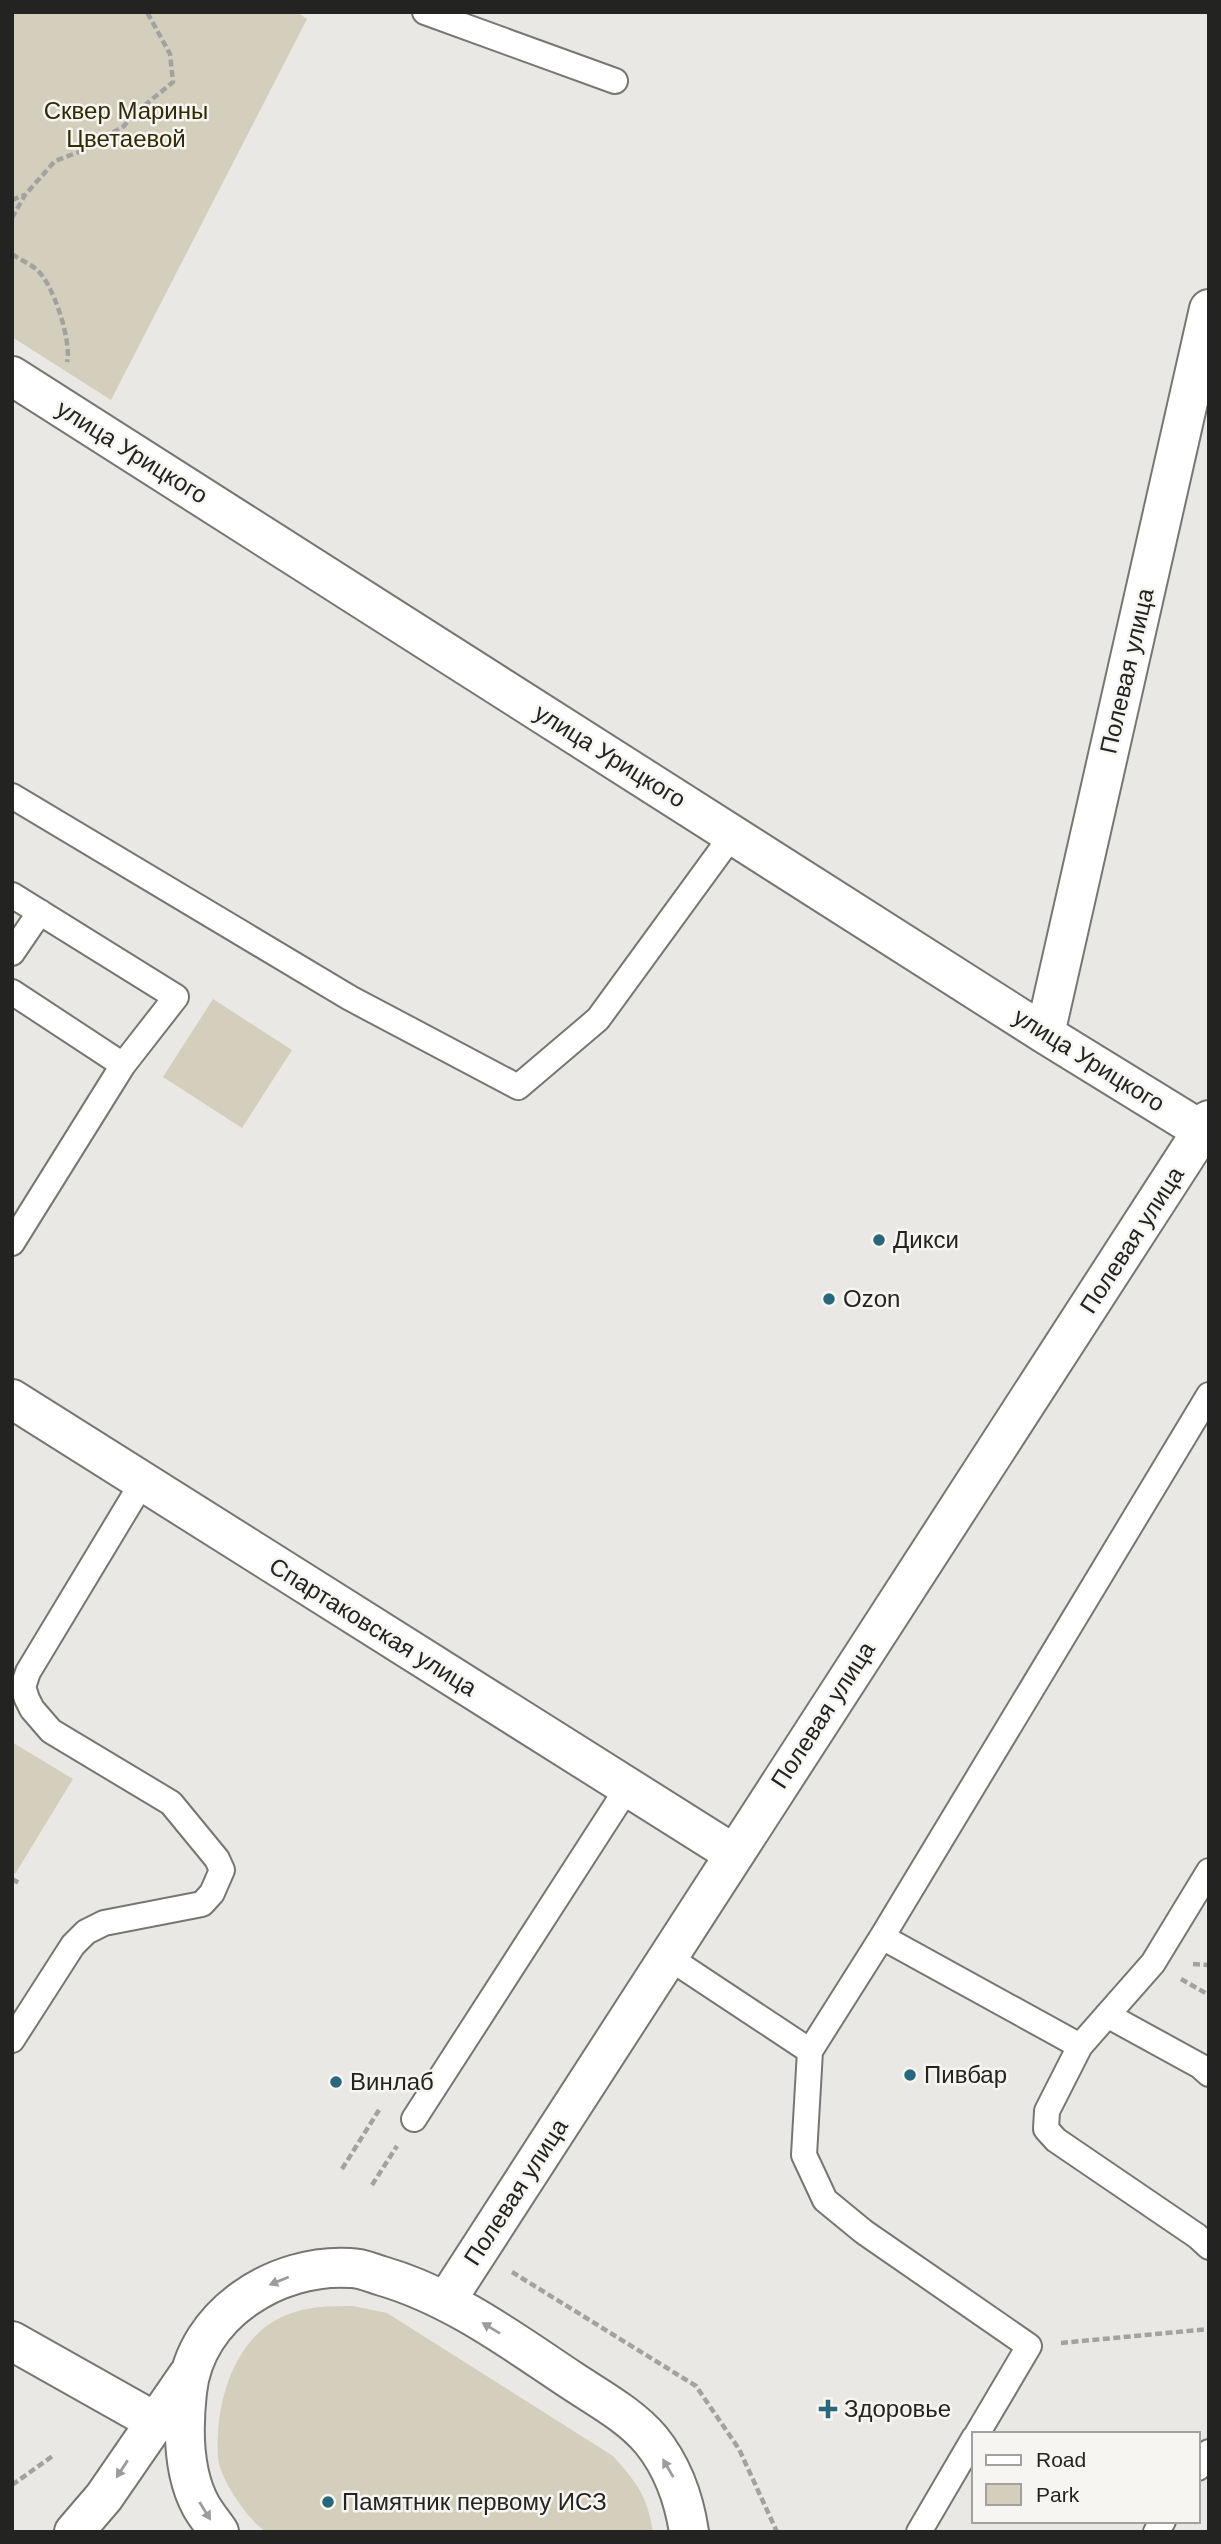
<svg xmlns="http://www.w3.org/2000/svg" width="1221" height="2544" viewBox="0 0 1221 2544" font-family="Arial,sans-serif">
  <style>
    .green { fill: #d3cfbc }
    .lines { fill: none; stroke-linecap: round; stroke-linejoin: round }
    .lane-casing { stroke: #767673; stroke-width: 28 }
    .street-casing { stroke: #767673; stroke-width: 42 }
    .secondary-casing { stroke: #767673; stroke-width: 42 }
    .path { stroke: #a3a2a0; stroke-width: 4.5; stroke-dasharray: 7 3.5; stroke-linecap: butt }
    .lane { stroke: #fff; stroke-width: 24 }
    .street { stroke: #fff; stroke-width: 38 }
    .secondary { stroke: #fff; stroke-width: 38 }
    .oneway { fill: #9c9c9b }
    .poi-dot { fill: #28677c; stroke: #f6f5f2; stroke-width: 2.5 }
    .labels { text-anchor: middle; stroke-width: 5; stroke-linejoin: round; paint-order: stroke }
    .park-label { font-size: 24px; fill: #322a03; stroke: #f6f5f2 }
    .street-label { font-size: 24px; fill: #232321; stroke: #f6f5f2 }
    .poi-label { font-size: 24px; fill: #232321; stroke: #f6f5f2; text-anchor: start }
  </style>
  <rect width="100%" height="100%" fill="#e9e8e5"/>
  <path class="green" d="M12 12H297L307 19 111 400 12 337Z
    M213 999 292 1050 242 1128 163 1077Z
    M12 1742 73 1779 15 1874 12 1872Z
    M353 2306 387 2313 613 2456C637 2483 647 2495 653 2532H266C248 2520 219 2478 218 2457 215 2405 232 2339 284 2316 306 2306 330 2306 353 2306Z"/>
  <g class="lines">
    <defs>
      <path id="lane" d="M425 12 615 81
        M12 796 350 998 518 1087 598 1019 733 834
        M12 895 176 997 123 1065
        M12 953 40 912
        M12 992 123 1065 12 1243
        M882 1937 1209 1395
        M668 1957 810 2051 804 2155 825 2200 864 2232 1029 2346 977 2434
        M1107 2015 1200 2066 1209 2074
        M12 2040 73 1945 86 1932 104 1923 202 1904 212 1893 222 1870 217 1859 171 1803 51 1731 32 1709 27 1699 23 1687 28 1672 142 1483
        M1080 2046 1047 2111 1046 2129 1056 2140 1197 2236 1209 2247
        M810 2051 882 1937 1080 2046 1153 1963 1209 1871
        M414 2119 628 1787
        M1198 2468 1209 2452
        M919 2532 974 2438
        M1156 2532 1163 2521"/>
      <path id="street" d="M12 376 1045 1034 1209 1135
        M1045 1034 1209 309
        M12 1399 734 1854
        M446 2301 1209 1120"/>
      <path id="secondary" d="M12 2341 154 2421
        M74 2532 104 2497 188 2375
        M219 2532C213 2523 206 2515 201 2506 183 2473 183 2428 187 2392 195 2314 277 2263 351 2268 361 2268 372 2273 382 2276 451 2296 511 2340 571 2380 598 2398 630 2415 651 2440 672 2466 684 2499 689 2532"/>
    </defs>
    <use href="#lane" class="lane-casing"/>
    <use href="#street" class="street-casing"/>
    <use href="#secondary" class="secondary-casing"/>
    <path class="path" d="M12 200 24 195
      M12 218 25 195 55 161 79 152 124 126 133 115 173 82 170 54 147 12
      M12 254C20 260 29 263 36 269 53 282 72 342 67 362
      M12 1879 19 1883
      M1193 1964 1209 1965
      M1181 1979 1209 1995
      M342 2169 379 2110
      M372 2185 397 2146
      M512 2272 696 2386 739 2449 777 2532
      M1061 2343 1209 2329
      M12 2485 54 2455"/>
    <use href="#lane" class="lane"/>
    <use href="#street" class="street"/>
    <use href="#secondary" class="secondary"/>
  </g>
  <defs><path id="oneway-solid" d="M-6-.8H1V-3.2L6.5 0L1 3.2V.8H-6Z" transform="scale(1.75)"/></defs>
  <g class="oneway">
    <use href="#oneway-solid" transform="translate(279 2281) rotate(158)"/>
    <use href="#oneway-solid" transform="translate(491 2328) rotate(-149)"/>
    <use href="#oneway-solid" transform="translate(668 2468) rotate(-120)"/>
    <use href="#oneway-solid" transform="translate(122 2469) rotate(123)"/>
    <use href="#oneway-solid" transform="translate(205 2511) rotate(58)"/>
  </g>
  <g class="poi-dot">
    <circle cx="879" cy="1240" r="7"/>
    <circle cx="829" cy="1299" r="7"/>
    <circle cx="910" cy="2075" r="7"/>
    <circle cx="336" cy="2082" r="7"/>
    <path d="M824.5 2398.5h7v7h7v7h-7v7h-7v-7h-7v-7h7z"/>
    <circle cx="328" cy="2502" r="7"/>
  </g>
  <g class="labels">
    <g class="park-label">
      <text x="126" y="119">Сквер Марины<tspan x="126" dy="28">Цветаевой</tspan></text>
    </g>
    <g class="street-label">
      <text transform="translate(132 452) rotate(32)" y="8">улица Урицкого</text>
      <text transform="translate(1127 671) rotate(-77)" y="8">Полевая улица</text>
      <text transform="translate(610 756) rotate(32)" y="8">улица Урицкого</text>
      <text transform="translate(1089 1060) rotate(32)" y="8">улица Урицкого</text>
      <text transform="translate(1132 1240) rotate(-57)" y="8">Полевая улица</text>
      <text transform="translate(373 1627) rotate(32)" y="8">Спартаковская улица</text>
      <text transform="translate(823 1715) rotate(-57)" y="8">Полевая улица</text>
      <text transform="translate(516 2192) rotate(-57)" y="8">Полевая улица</text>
    </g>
    <g class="poi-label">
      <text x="893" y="1248">Дикси</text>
      <text x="843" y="1307">Ozon</text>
      <text x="924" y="2083">Пивбар</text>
      <text x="350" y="2090">Винлаб</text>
      <text x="844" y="2417">Здоровье</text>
      <text x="342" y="2510">Памятник первому ИСЗ</text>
    </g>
  </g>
  <rect width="1221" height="2544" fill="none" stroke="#232321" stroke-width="28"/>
  <rect x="972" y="2432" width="228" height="91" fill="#f6f5f2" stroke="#a2a19e" stroke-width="2"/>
  <rect x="986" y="2455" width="35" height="10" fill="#ffffff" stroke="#a2a19e" stroke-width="2"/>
  <text x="1036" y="2467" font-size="21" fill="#232321">Road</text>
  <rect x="986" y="2484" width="35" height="21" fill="#d3cfbc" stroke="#a2a19e" stroke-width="2"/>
  <text x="1036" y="2502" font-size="21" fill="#232321">Park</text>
</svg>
